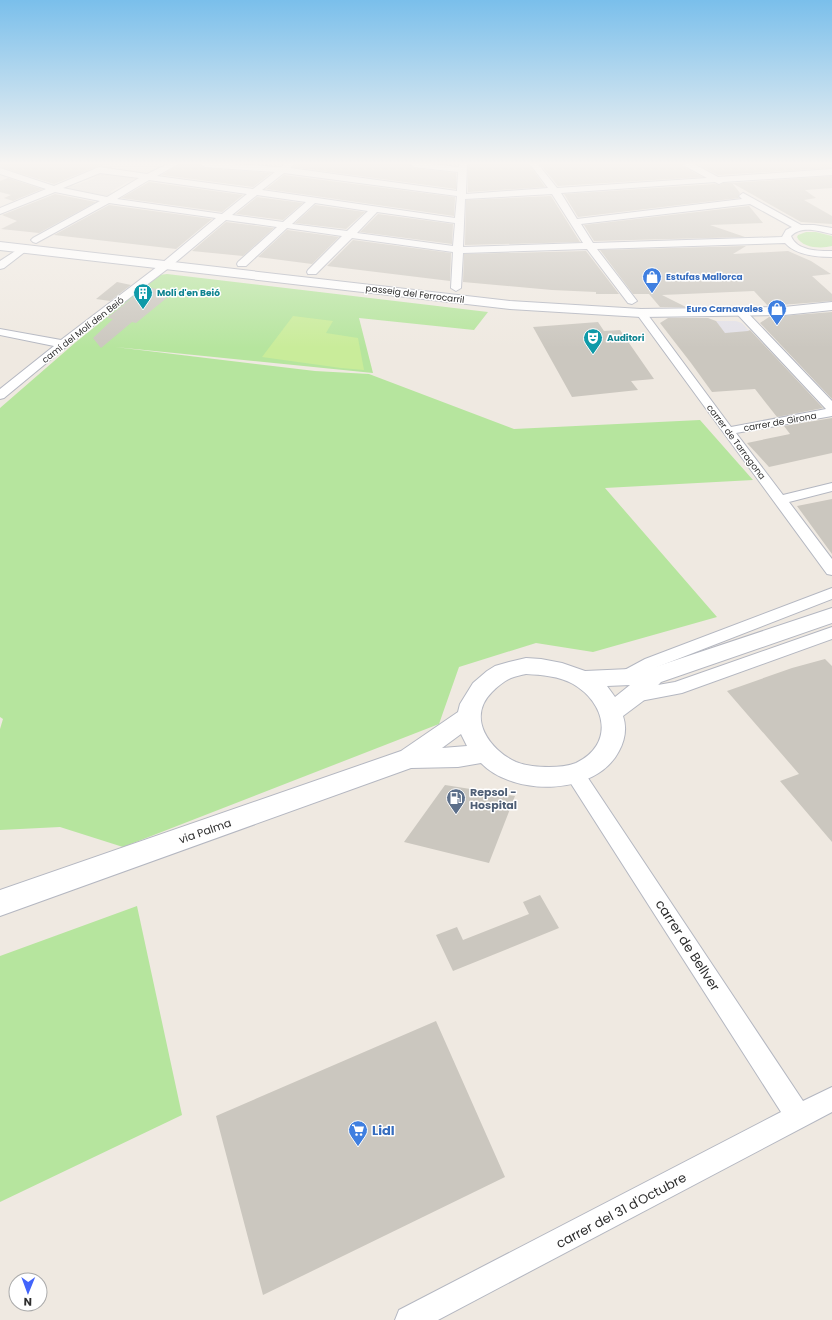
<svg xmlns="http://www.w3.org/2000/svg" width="832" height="1320" viewBox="0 0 832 1320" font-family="Poppins,sans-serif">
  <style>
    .industrial { fill: #e3e1e8 }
    .green { fill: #b6e59e }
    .pitch { fill: #c9ec9a }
    .plaza { fill: #dfdcd8 }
    .building { fill: #cbc7bf }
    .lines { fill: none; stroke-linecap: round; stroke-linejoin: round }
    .street-casing { stroke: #b4b7c1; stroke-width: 2 }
    .secondary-casing { stroke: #b4b7c1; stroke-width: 2 }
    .street { fill: #fff; fill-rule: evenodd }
    .secondary { fill: #fff; fill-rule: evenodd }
    .labels { text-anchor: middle; stroke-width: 3; stroke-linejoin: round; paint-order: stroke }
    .far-shop-label { font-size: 9px; font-weight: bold; fill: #366cbe; stroke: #fff; text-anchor: start }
    .far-culture-label { font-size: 9px; font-weight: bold; fill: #0d838f; stroke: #fff; text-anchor: start }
    .far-street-label { font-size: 9px; fill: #2e2e2e; stroke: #fff }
    .service-label { font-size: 11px; font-weight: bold; fill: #4e5e75; stroke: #fff; text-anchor: start }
    .street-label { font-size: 11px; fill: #2e2e2e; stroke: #fff }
    .near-street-label { font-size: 13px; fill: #2e2e2e; stroke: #fff }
    .near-shop-label { font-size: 13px; font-weight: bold; fill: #366cbe; stroke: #fff; text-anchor: start }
  </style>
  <rect width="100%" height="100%" fill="#efe9e1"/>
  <path class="industrial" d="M716 321H736L742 323 758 341 718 347Z"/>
  <path class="green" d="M806 232H816L832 236V246C821 249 802 248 797 237L798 235Z
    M167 274 488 312 474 330 359 318 373 373 115 347 315 371 369 374 514 429 700 420 753 480 605 488 717 617 593 652 536 643 459 667 439 724 123 847 60 827 0 830V729L3 719 0 717V408L76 342 159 275Z
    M137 906 182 1115 0 1202V956Z"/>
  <path class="pitch" d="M293 316 333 321 326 333 358 338 364 370 341 368 262 357Z"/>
  <path class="plaza" d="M99 173 133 178 136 181 133 184 129 181 110 192 115 194 107 196 70 189 68 187 72 183 73 186 95 178 93 174Z"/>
  <path class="building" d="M0 164H108V165L98 166 54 184 0 167Z
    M179 164H200L205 168 271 173 253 187 162 175Z
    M295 164H409L414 168 456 173V189L293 167Z
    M468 164H529L545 187 468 192Z
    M540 164H683L684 167 702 177 558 186Z
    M697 164H832V168L718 175Z
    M284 175 455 197 454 216 266 189Z
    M832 176V188L805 190 816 198 804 200 832 216V224L801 222 732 183Z
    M8 178 42 189 13 201 4 198 11 195 0 192V181Z
    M149 182 243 195 222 212 121 198Z
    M723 183H732L740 193 738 196 739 198 578 217 564 194 715 184 720 185Z
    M55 194 96 202 39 233 1 229 17 221 2 215Z
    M551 196 580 242 465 245 466 200Z
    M257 197 303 203 283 220 236 214Z
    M109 205 212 219 176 249 54 235Z
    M315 205 365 212 346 229 295 223Z
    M749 206 763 223 710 225 745 237 594 241 584 225Z
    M378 214 453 224 452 244 360 232Z
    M226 222 274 228 243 256 192 251Z
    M287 230 339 237 312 264 258 257Z
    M353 240 451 253 450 281 327 266Z
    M746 246 733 254 788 251 811 261 831 274 812 276 832 294V301L768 306 754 291 662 295 686 307H660L649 294H633L600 250Z
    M586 251 619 294H596V292L552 290 463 282 464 254Z
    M117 282 131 285 110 301 96 299Z
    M146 287 174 292 136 323 132 322 101 348 93 338 113 319 107 318Z
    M832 312V399L760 323 769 317Z
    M668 318H708L716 321 725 333 748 331 750 330 823 408 777 417 755 389 712 392 691 363 660 323Z
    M598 322 604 331 620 330 654 379 631 381 638 390 572 397 533 327Z
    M832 418V453L769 467 747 443 790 434 784 426Z
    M832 499V554L797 506Z
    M825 659 832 666V842L780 781 799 774 727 691 792 668Z
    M445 785 515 796 489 863 404 842Z
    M540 895 559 928 453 971 436 935 457 927 463 940 529 914 523 902Z
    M436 1021 505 1177 263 1295 216 1116Z"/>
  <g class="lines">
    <defs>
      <path id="street" d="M168 164H178L157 176 253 189 275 172 205 167 201 164H233L281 167 285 164H294L290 168 457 191 458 172 414 167 410 164H432L459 167V164H467L466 194 548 188 530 164H538L557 188 707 178 685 166 684 164H694L718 177 832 169V175L723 182 719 184 715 182 561 193 577 219 742 199 739 196 743 193 801 225H814L832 228V234C819 231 801 225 791 236 797 251 818 251 832 251V257C816 257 796 255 785 243L597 249 637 301 632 304 628 303 587 249 463 253 461 288 456 291 451 288 453 252 352 238 316 274H308L307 272 308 270 342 236 287 228 246 266H238L237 264 238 262 277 227 226 220 170 267 67 346 4 398 0 399V389L54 346 0 335V329L61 340 162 263 216 218 109 203 36 243 33 242 31 240 33 238 100 201 55 192 0 214V208L46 189 0 174V168L54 186 99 167 147 174ZM100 173 139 178 107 197 63 188ZM284 173 457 196 455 218 262 190ZM149 180 247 194 222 214 117 199ZM552 194 583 243 463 247 465 199ZM257 195 306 202 283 222 232 215ZM315 203 368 211 347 231 292 224ZM750 204 792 227 786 230 782 237 593 243 581 224ZM377 212 455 223 453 246 357 233Z
        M23 246 26 247 28 249 26 251 4 268 0 269V261Z
        M741 309 745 310 832 401V416L736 433 783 495 832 483V491L789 502 832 559V575L827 574 636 313 641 310 645 311 731 427 826 409 737 314 736 312Z
        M832 588V599L657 667C646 674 632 687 619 683L616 678 619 673 645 659Z
        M832 627V639L682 693 635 702 629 700 626 695 629 690 675 682Z
        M575 766 582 769 803 1101 832 1087V1112L438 1320H395L399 1310 781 1112 568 779 566 774 568 769Z"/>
      <path id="secondary" d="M0 242 510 301 641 309 784 307 832 302V310L784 315 641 317 510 309 0 250Z
        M832 608V623L661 682 643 701 623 716C627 728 625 740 619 751 596 796 514 797 481 763L458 767 411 768 0 916V890L401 751 458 712 460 704 473 683 487 671 495 666 509 662 526 658 541 659 562 663 585 671 652 668ZM526 674C542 675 559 676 573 684 606 703 615 744 576 763 568 766 558 767 549 767 539 767 526 766 516 762 490 750 466 718 492 692 497 687 504 681 511 678 516 676 521 675 526 674ZM630 685 615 697 607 686ZM461 734 467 746 442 748Z"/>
    </defs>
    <use href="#street" class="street-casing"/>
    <use href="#secondary" class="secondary-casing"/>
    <use href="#street" class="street"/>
    <use href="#secondary" class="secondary"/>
  </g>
  <linearGradient id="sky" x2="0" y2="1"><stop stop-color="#7abfeb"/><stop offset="0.47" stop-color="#f8f5f2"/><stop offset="1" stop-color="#f8f5f2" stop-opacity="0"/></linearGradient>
  <rect width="832" height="348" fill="url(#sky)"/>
  <defs>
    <symbol id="shop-pin" viewBox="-11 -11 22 30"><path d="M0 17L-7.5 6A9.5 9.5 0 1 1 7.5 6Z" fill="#3f7fe0" stroke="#fff"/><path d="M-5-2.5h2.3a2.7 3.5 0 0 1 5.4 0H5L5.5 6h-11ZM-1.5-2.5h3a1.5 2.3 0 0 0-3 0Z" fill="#fff"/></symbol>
    <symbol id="building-pin" viewBox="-11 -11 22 30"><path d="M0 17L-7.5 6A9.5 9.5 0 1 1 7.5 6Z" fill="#0f9aa8" stroke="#fff"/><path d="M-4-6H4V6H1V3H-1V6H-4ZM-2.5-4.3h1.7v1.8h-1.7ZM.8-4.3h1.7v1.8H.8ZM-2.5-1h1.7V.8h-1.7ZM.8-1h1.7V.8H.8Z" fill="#fff"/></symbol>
    <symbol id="theatre-pin" viewBox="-11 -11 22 30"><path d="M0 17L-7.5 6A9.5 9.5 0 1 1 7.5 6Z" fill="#0f9aa8" stroke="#fff"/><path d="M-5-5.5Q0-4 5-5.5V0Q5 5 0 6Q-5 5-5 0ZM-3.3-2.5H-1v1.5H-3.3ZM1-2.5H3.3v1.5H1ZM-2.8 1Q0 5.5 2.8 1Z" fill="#fff"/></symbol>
    <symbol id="fuel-pin" viewBox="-11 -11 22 30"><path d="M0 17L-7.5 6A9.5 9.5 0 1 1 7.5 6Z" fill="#5c6f8a" stroke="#fff"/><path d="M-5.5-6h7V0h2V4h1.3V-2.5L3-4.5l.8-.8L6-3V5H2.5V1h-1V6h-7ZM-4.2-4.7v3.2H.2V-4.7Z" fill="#fff"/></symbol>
    <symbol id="supermarket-pin" viewBox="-11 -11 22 30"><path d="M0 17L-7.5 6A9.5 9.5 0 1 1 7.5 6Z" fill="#3f7fe0" stroke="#fff"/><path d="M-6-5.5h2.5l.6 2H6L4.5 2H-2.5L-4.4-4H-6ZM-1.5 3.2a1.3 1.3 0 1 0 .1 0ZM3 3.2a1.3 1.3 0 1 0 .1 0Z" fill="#fff"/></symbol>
  </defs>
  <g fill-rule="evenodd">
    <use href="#shop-pin" x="641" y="266" width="22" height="30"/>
    <use href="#building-pin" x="132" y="282" width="22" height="30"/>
    <use href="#shop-pin" x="766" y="298" width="22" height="30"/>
    <use href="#theatre-pin" x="582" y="327" width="22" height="30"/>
    <use href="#fuel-pin" x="445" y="787" width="22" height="30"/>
    <use href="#supermarket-pin" x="347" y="1119" width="22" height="30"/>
  </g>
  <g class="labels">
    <g class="far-shop-label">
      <text x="666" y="280">Estufas Mallorca</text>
      <text x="763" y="312" text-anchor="end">Euro Carnavales</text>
    </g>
    <g class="far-culture-label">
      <text x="157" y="296">Molí d'en Beió</text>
      <text x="607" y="341">Auditori</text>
    </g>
    <g class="far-street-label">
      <text transform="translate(415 294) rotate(7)" y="3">passeig del Ferrocarril</text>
      <text transform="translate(83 330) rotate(-38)" y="3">camí del Molí den Beió</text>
      <text transform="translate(780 422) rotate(-10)" y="3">carrer de Girona</text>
      <text transform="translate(736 442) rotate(53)" y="3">carrer de Tarragona</text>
    </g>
    <g class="service-label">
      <text x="470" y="796">Repsol -<tspan x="470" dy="13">Hospital</tspan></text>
    </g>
    <g class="street-label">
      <text transform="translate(205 831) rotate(-19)" y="4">via Palma</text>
    </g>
    <g class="near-street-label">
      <text transform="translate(688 945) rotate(57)" y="5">carrer de Bellver</text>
      <text transform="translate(621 1210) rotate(-28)" y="5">carrer del 31 d'Octubre</text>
    </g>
    <g class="near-shop-label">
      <text x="372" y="1135">Lidl</text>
    </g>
  </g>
  <g transform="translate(28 1292) rotate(181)"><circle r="19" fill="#ffffff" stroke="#ababab"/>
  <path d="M0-3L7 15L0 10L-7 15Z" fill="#4264fb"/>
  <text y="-6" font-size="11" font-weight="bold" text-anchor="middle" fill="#2e2e2e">N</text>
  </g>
</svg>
